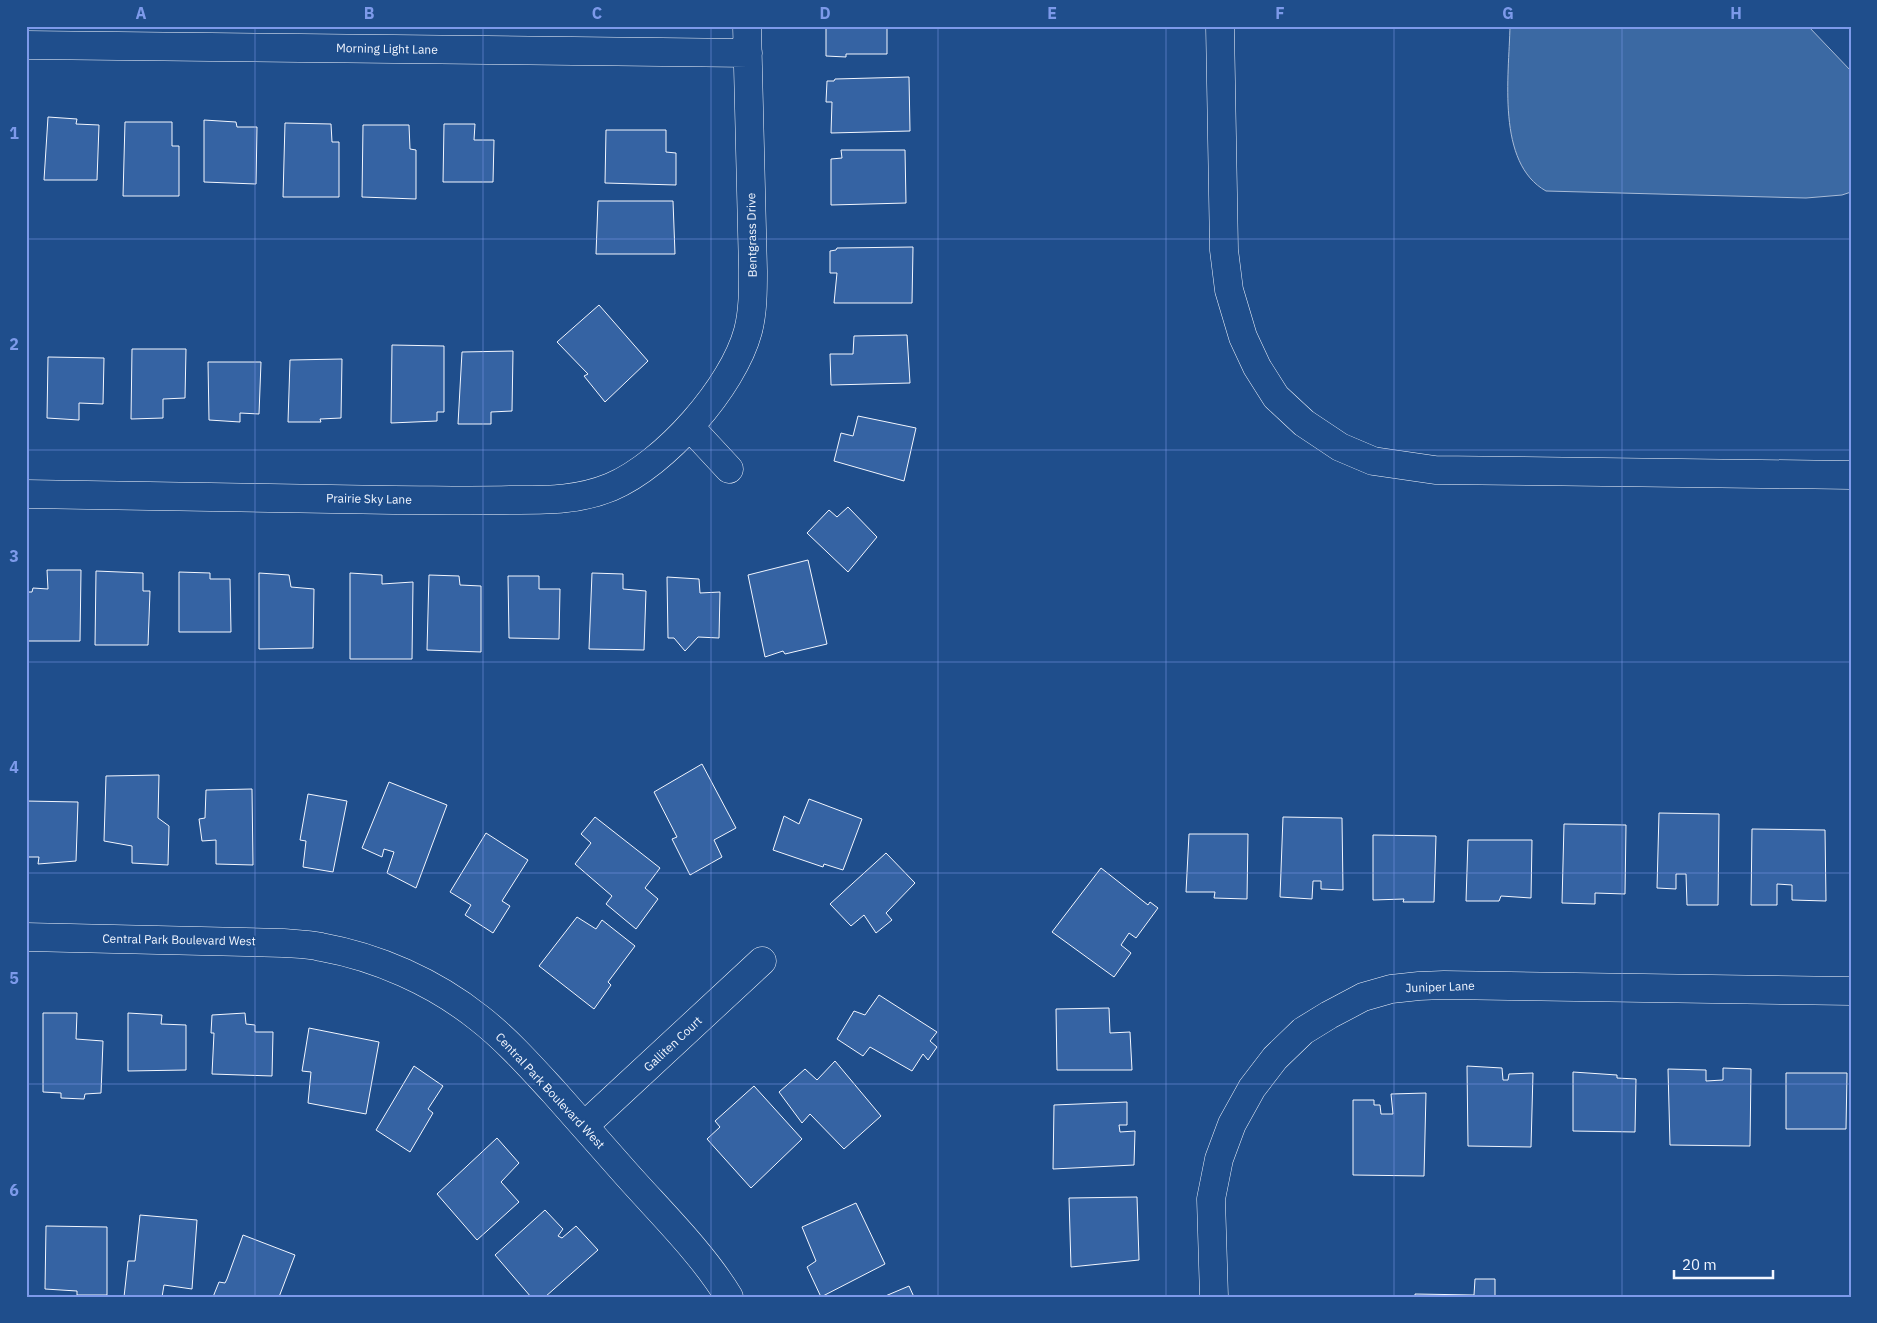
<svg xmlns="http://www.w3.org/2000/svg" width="1877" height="1323" viewBox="0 0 1877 1323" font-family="'IBM Plex Sans',sans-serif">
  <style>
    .water { fill: #3b69a3; stroke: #a8bbd7 }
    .building { fill: #3563a3; stroke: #f2f6ff }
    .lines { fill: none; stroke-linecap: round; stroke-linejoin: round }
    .minor-casing { stroke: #f2f6ff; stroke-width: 29 }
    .minor { stroke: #1f4e8c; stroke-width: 28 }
    .grid { fill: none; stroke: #7d9aea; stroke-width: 1; stroke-opacity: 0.55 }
    .labels { text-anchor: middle; stroke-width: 4; stroke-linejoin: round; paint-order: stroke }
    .street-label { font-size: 12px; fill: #f2f6ff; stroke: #1f4e8c }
    .neatline { fill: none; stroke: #7d9aea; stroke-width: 2 }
    .grid-label { font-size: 16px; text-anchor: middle; font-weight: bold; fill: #7d9aea }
  </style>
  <rect width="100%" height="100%" fill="#1f4e8c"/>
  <path class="water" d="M1510 26H1808L1851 71V192L1842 195 1806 198 1546 191C1496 163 1509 76 1510 26Z"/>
  <path class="building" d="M826 26H887V54H846V57L826 56Z
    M909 77 910 131 831 133 832 102H826L827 81H834L835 79Z
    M48 117 77 119 76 124 99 125 97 180H44Z
    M204 120 236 122 237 127H257L256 184 204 182Z
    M125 122H172V146H179V196H123Z
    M285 123 331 124 332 142H339V197H283Z
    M444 124H475L474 140H494L493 182H443Z
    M363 125H409L410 149 416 150V199L362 197Z
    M606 130H666V152L676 153V185L605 183Z
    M841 150H905L906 203 831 205V159L842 158Z
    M598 201H673L675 254H596Z
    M913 247 912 303H834L837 273H830V251L836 250 837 248Z
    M599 305 648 361 605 402 584 376 588 374 557 342Z
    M907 335 910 383 831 385 830 354H853L854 336Z
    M392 345 444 346V412H437V421L391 423Z
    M132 349H186L185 398 163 399V418L131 419Z
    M513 351 512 411 491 412V424H458L462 352Z
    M48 357 104 358 103 404 79 403V420L47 418Z
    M342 359 341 418 320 419 321 422H288L290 360Z
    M208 362H261L259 414 240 413V422L209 420Z
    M858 416 916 428 904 481 834 461 841 433 853 436Z
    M848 507 877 537 848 572 807 533 829 510 837 517Z
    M808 560 827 644 785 654 783 651 765 657 748 575Z
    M47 570H81L80 641H26V592H32L33 588 48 589Z
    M96 571 143 573V591H150L148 645H95Z
    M179 572 210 573V579H230L231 632H179Z
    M259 573 289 575 291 587 314 589 313 648 259 649Z
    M350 573 382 575V584L413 582 412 659H350Z
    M592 573 623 574V589L646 591 644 650 589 649Z
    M429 575 459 576 460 585 481 586V652L427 650Z
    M508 576H539V589H560L559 639 509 638Z
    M667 577 699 579 700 593 720 592 719 638 698 637 685 651 674 638H668Z
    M702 764 736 828 714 840 722 857 690 875 672 839 677 837 654 792Z
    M159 775 158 818 169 826 168 865 132 863V846L104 841 106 776Z
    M389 782 447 805 416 888 387 873 394 852 384 849 382 857 362 848Z
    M252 789 253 865 216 864V840L202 841 199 819 205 818 206 790Z
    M308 794 347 801 333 872 303 867 306 841 300 840Z
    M809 799 862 819 843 870 824 864 823 867 773 850 784 816 799 824Z
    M26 801 78 802 76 861 38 864 39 857H26Z
    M1659 813 1719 814 1718 905H1687L1686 874H1676V889L1657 888Z
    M595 817 660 868 645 888 658 899 636 929 606 904 612 896 575 864 591 843 581 834Z
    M1283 817 1342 818 1343 890 1321 889V881H1313L1312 899 1280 897Z
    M1564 824 1626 825 1625 894 1595 893V904L1562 903Z
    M1752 829 1825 830 1826 901 1792 900V885L1777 884V905H1751Z
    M486 833 528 860 502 901 510 906 493 933 465 915 471 905 450 892Z
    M1189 834H1248L1247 899 1214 898 1215 892H1186Z
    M1373 835 1436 836 1434 902H1403L1404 899 1373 900Z
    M1468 840H1532L1531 898 1501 896 1499 901H1466Z
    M886 853 915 883 886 913 892 920 876 933 864 915 851 926 830 904Z
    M1101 868 1148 905 1150 902 1158 908 1136 938 1129 933 1121 945 1131 953 1114 977 1052 932Z
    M577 917 596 929 602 920 635 946 608 982 611 985 594 1009 539 966Z
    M879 995 937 1032 930 1041 937 1047 928 1060 923 1054 912 1071 870 1047 863 1056 837 1039 854 1011 865 1015Z
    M1109 1008 1110 1033 1130 1032 1132 1070H1057L1056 1009Z
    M43 1013H77L76 1039 103 1041 101 1093 85 1094 84 1099 61 1098V1093L43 1092Z
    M128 1013 162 1015 161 1024 186 1025V1070L128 1071Z
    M245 1013 246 1024 255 1025V1032H273L272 1076 212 1074 214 1033H211L212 1015Z
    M309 1028 379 1042 366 1114 308 1103 311 1072 302 1071Z
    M835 1061 881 1116 844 1149 810 1114 802 1123 779 1092 805 1069 817 1080Z
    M414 1066 443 1086 428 1109 433 1113 410 1152 376 1130Z
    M1467 1066 1502 1068 1503 1080H1508L1509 1074 1533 1073 1531 1147 1468 1146Z
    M1723 1068 1751 1069 1750 1146 1670 1145 1668 1069 1706 1070V1081L1723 1080Z
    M1573 1072 1617 1075V1078L1636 1079 1635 1132 1573 1131Z
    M1786 1073H1847L1846 1129H1786Z
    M754 1086 802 1139 751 1188 707 1139 720 1127 715 1121Z
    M1426 1093 1424 1176 1353 1175V1100H1374V1105H1380L1381 1114H1393L1391 1094Z
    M1127 1102V1125H1119L1120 1132 1135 1131 1134 1165 1053 1169 1054 1105Z
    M497 1138 519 1163 501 1182 519 1202 477 1240 437 1194Z
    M1137 1197 1139 1260 1071 1267 1069 1198Z
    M856 1203 885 1264 821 1297 807 1267 816 1261 802 1227Z
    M545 1210 563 1229 558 1236 562 1238 576 1226 598 1250 545 1297H531L495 1255Z
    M140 1215 197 1220 192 1289 164 1285 162 1297H124L128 1261H135Z
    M46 1226 107 1227V1295H77V1291L45 1289Z
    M243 1235 295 1255 279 1297H213L219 1282 225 1283 227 1279Z
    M1475 1279H1495V1297H1415V1294L1474 1295Z
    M909 1286 914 1297H883Z"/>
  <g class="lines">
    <defs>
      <path id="minor" d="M1220 26 1224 250 1229 290 1243 337 1257 367 1276 397 1304 423 1340 447 1373 461 1435 470 1851 475
        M26 45 748 53
        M690 427 729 469
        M26 494C149 496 271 498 393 500 432 500 471 501 510 500 546 500 577 501 611 487 665 464 733 387 748 331 753 312 753 291 753 271L747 26
        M26 937 283 943C295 944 308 944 321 947 377 957 434 982 479 1018 506 1039 530 1066 554 1092 577 1118 599 1143 622 1169 657 1209 701 1251 729 1297
        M584 1126 762 961
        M1214 1297 1211 1199 1219 1159 1232 1124 1252 1088 1275 1058 1303 1031 1329 1015 1363 997 1391 989 1419 986 1444 985 1851 991"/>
    </defs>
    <use href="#minor" class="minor-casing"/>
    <use href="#minor" class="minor"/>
  </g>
  <path class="grid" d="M255 26V1297M483 26V1297M711 26V1297M938 26V1297M1166 26V1297M1394 26V1297M1622 26V1297M26 239H1851M26 450H1851M26 662H1851M26 873H1851M26 1084H1851"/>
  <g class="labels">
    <g class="street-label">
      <text transform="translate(387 49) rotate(1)" y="4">Morning Light Lane</text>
      <text transform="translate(752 235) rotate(-91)" y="4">Bentgrass Drive</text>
      <text transform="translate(369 499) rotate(1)" y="4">Prairie Sky Lane</text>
      <text transform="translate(179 940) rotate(1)" y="4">Central Park Boulevard West</text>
      <text transform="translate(1440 987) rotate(-2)" y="4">Juniper Lane</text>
      <text transform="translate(673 1044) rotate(-43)" y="4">Galliten Court</text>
      <text transform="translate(550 1091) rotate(47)" y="4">Central Park Boulevard West</text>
    </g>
  </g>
  <rect width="1877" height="1323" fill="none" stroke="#1f4e8c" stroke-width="55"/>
  <path d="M1674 1270v8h99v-8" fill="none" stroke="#f2f6ff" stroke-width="2.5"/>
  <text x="1682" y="1270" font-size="15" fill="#f2f6ff" stroke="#1f4e8c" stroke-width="4" paint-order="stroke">20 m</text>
  <rect x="28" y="28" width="1822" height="1268" class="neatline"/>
  <g class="grid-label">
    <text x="141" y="19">A</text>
    <text x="369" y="19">B</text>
    <text x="597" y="19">C</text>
    <text x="825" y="19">D</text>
    <text x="1052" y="19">E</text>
    <text x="1280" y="19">F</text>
    <text x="1508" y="19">G</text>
    <text x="1736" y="19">H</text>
    <text x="14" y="139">1</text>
    <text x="14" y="350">2</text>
    <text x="14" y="562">3</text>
    <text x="14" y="773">4</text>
    <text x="14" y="984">5</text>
    <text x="14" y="1196">6</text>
  </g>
</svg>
